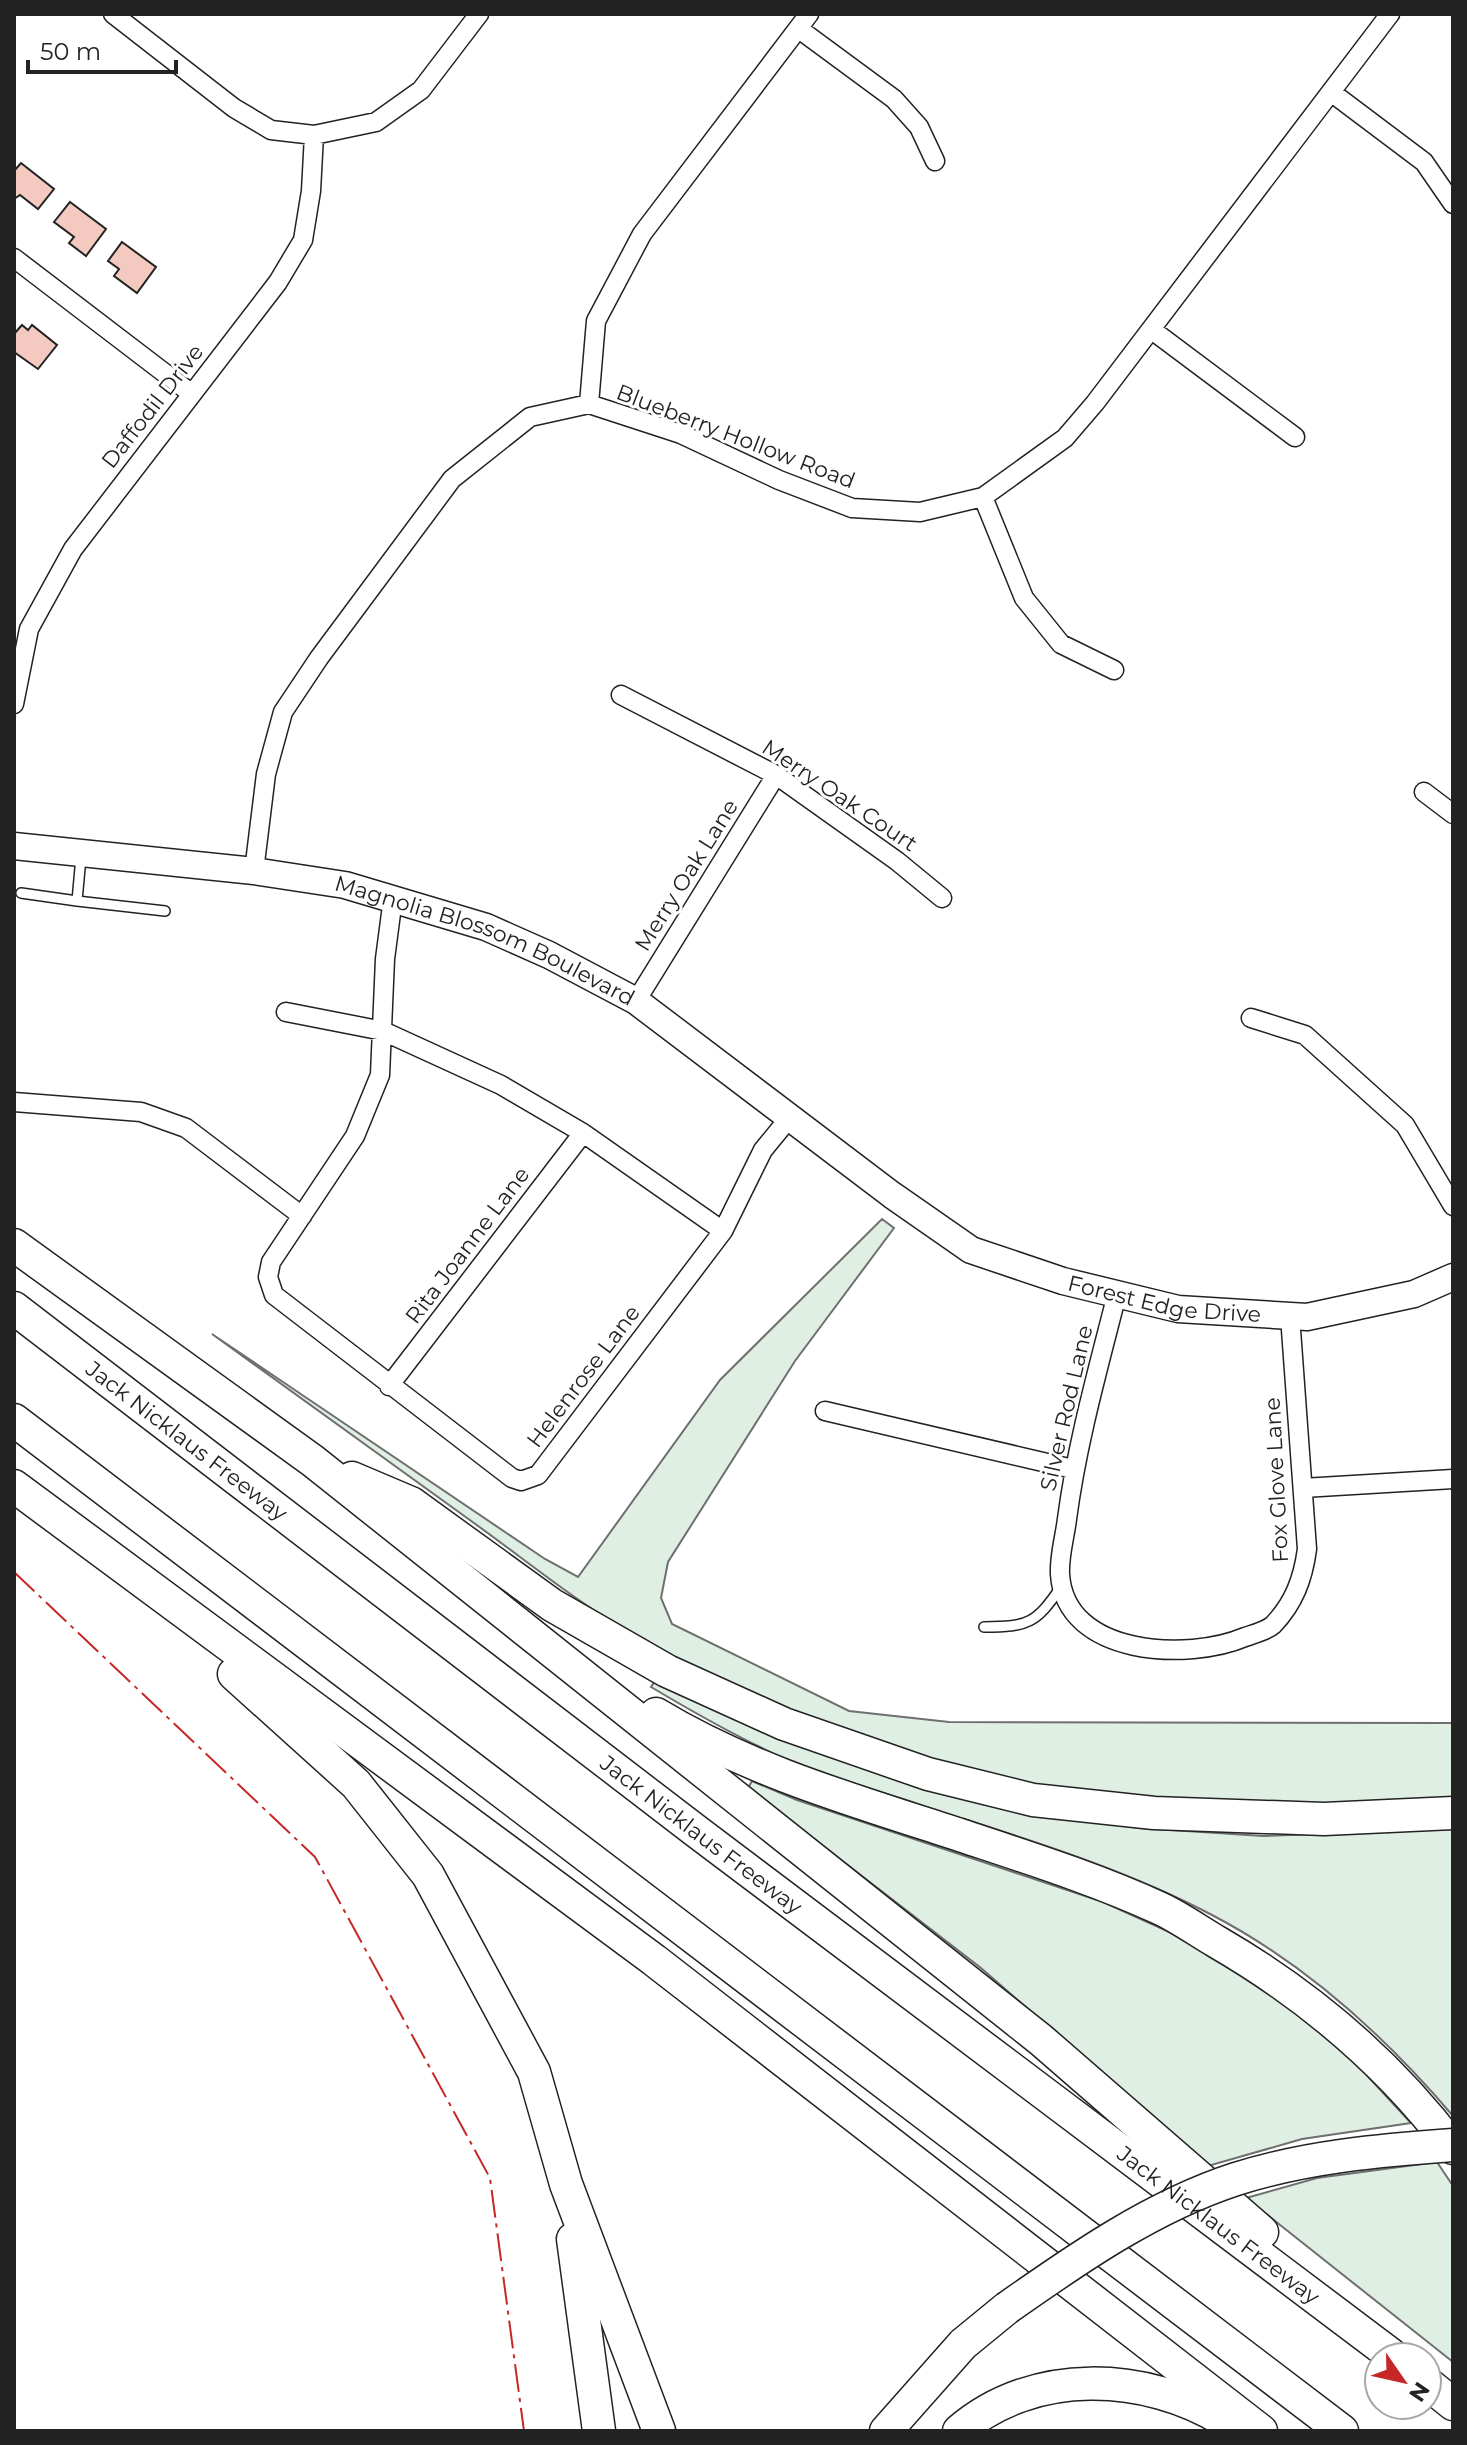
<svg xmlns="http://www.w3.org/2000/svg" width="1467" height="2445" viewBox="0 0 1467 2445" font-family="Montserrat,sans-serif">
  <style>
    .green { fill: #e0efe3; stroke: #6f6f6f; stroke-width: 2 }
    .building { fill: #f3c9c0; stroke: #222; stroke-width: 2 }
    .lines { fill: none; stroke-linecap: round; stroke-linejoin: round }
    .lane-casing { stroke: #222; stroke-width: 12 }
    .street-casing { stroke: #222; stroke-width: 21 }
    .secondary-casing { stroke: #222; stroke-width: 29 }
    .highway-casing { stroke: #222; stroke-width: 35 }
    .lane { stroke: #fff; stroke-width: 9 }
    .street { stroke: #fff; stroke-width: 18 }
    .secondary { stroke: #fff; stroke-width: 26 }
    .highway { stroke: #fff; stroke-width: 32 }
    .highway-bridge-casing { stroke: #222; stroke-width: 35; stroke-linecap: butt }
    .highway-bridge { stroke: #fff; stroke-width: 32 }
    .power { stroke: #c62828; stroke-width: 2; stroke-dasharray: 28 6 4 6; stroke-linecap: butt }
    .labels { text-anchor: middle; stroke-width: 6; stroke-linejoin: round; paint-order: stroke }
    .street-label { font-size: 22px; fill: #222; stroke: #fff }
  </style>
  <rect width="100%" height="100%" fill="#fff"/>
  <path class="green" d="M882 1219 894 1228 795 1361 668 1562 661 1598 672 1624 849 1711 949 1722 1453 1723V1804C1330 1809 1205 1810 1082 1794 923 1773 763 1712 625 1630 573 1599 524 1559 474 1523 386 1460 299 1397 212 1334L545 1559 578 1577 720 1380Z
    M656 1679 1059 1817 1140 1828 1263 1836 1453 1829V2116C1385 2036 1306 1964 1212 1915 1113 1863 1005 1833 900 1798 859 1785 818 1773 779 1756 735 1736 693 1712 651 1687Z
    M752 1781 797 1800 1103 1902 1196 1944 1307 2020 1349 2056 1411 2123 1302 2139 1208 2166 981 1968 748 1788Z
    M1437 2162 1453 2186V2362L1246 2198 1317 2178Z"/>
  <path class="building" d="M21 163 54 189 38 209 20 195 14 199V171Z
    M70 202 106 229 86 256 69 243 74 237 54 222Z
    M122 242 156 267 137 293 114 276 119 269 108 261Z
    M22 325 28 330 32 325 57 345 38 369 14 352V334Z"/>
  <g class="lines">
    <defs>
      <path id="lane" d="M81 857 77 901 165 911
        M21 893 77 901
        M984 1627C1029 1627 1036 1623 1061 1587"/>
      <path id="street" d="M113 14 234 108 271 130 314 135 376 122 421 90 479 14
        M799 29 894 99 919 127 935 161
        M1331 92 1424 162 1453 204
        M14 258 192 394
        M1152 330 1295 437
        M589 404 596 321 642 234 809 14
        M983 497 1024 598 1061 644 1114 670
        M621 695 776 775 897 861 942 898
        M14 704 29 629 73 549 278 282 303 240 311 191 314 135
        M1424 792 1453 814
        M254 871 266 774 283 712 319 658 452 479 530 417 589 404 681 434 779 480 852 508 920 512 983 497 1065 438 1095 403 1390 14
        M393 898 385 959 380 1075 355 1136 271 1262 268 1277 274 1295 512 1478 521 1481 538 1475 723 1231 763 1150 790 1117
        M636 1001 776 775
        M286 1012 383 1031 501 1085 583 1133 723 1231
        M1251 1018 1305 1035 1405 1125 1453 1206
        M14 1102 141 1112 186 1128 302 1216
        M1117 1294C1098 1369 1077 1443 1067 1519 1065 1536 1059 1556 1060 1574 1065 1657 1189 1661 1245 1637 1254 1634 1266 1631 1273 1625 1294 1603 1303 1579 1307 1549L1290 1316
        M389 1386 583 1133
        M825 1411 1073 1469
        M1303 1488 1453 1479"/>
      <g id="secondary">
        <path id="s1" d="M14 846 254 871 345 885 486 927 549 955 636 1001 892 1195 971 1250 1063 1281 1178 1309 1307 1317 1414 1294 1453 1277"/>
      </g>
      <g id="highway">
        <path d="M14 1245 313 1461 1041 2040 1262 2232"/>
        <path id="s2" d="M14 1308 696 1831 1394 2357"/>
        <path d="M14 1420 1342 2431"/>
        <path d="M352 1478 411 1503 552 1605 667 1671 784 1724 928 1774 1033 1800 1154 1813 1324 1819 1453 1813"/>
        <path d="M14 1486 654 1960 1261 2431"/>
        <path d="M234 1674 356 1784 428 1875 534 2072 566 2184 659 2431"/>
        <path d="M656 1714C750 1771 856 1801 960 1835 1026 1857 1096 1879 1159 1908 1179 1917 1198 1931 1217 1942 1310 1996 1388 2062 1453 2148"/>
        <path d="M573 2239 599 2431"/>
        <path d="M1427 2383 1453 2404"/>
        <path d="M886 2431 963 2344 1007 2308"/>
        <path d="M959 2431C1033 2367 1146 2372 1225 2421"/>
      </g>
    </defs>
    <use href="#lane" class="lane-casing"/>
    <use href="#street" class="street-casing"/>
    <use href="#secondary" class="secondary-casing"/>
    <use href="#highway" class="highway-casing"/>
    <use href="#lane" class="lane"/>
    <use href="#street" class="street"/>
    <use href="#secondary" class="secondary"/>
    <use href="#highway" class="highway"/>
    <defs>
      <path id="highway-bridge" d="M1007 2308C1078 2258 1153 2206 1236 2179 1305 2157 1381 2150 1453 2145"/>
    </defs>
    <use href="#highway-bridge" class="highway-bridge-casing"/>
    <use href="#highway-bridge" class="highway-bridge"/>
    <path class="power" d="M14 1572 315 1857 490 2178 524 2431"/>
  </g>
  <g class="labels">
    <g class="street-label">
      <text transform="translate(152 406) rotate(-52)" y="8">Daffodil Drive</text>
      <text transform="translate(736 436) rotate(21)" y="8">Blueberry Hollow Road</text>
      <text transform="translate(840 795) rotate(34)" y="8">Merry Oak Court</text>
      <text transform="translate(686 875) rotate(-58)" y="8">Merry Oak Lane</text>
      <text dy="8" stroke="none"><textPath href="#s1" startOffset="484">Magnolia Blossom Boulevard</textPath></text>
      <text transform="translate(467 1245) rotate(-53)" y="8">Rita Joanne Lane</text>
      <text dy="8" stroke="none"><textPath href="#s1" startOffset="1266">Forest Edge Drive</textPath></text>
      <text transform="translate(583 1376) rotate(-53)" y="8">Helenrose Lane</text>
      <text transform="translate(1066 1408) rotate(-77)" y="8">Silver Rod Lane</text>
      <text dy="8" stroke="none"><textPath href="#s2" startOffset="218">Jack Nicklaus Freeway</textPath></text>
      <text transform="translate(1276 1480) rotate(-93)" y="8">Fox Glove Lane</text>
      <text dy="8" stroke="none"><textPath href="#s2" startOffset="866">Jack Nicklaus Freeway</textPath></text>
      <text dy="8" stroke="none"><textPath href="#s2" startOffset="1514">Jack Nicklaus Freeway</textPath></text>
    </g>
  </g>
  <rect width="1467" height="2445" fill="none" stroke="#222222" stroke-width="32"/>
  <g transform="translate(1403 2381) rotate(124)"><circle r="38" fill="#ffffff" stroke="#a7a7a7" stroke-width="2"/>
  <path d="M0-6L14 30L0 20L-14 30Z" fill="#c62828"/>
  <text y="-12" font-size="22" font-weight="bold" text-anchor="middle" fill="#222222">N</text>
  </g>
  <path d="M28 60v12h148v-12" fill="none" stroke="#222222" stroke-width="4"/>
  <text x="40" y="60" font-size="24" fill="#222222" stroke="#ffffff" stroke-width="6" paint-order="stroke">50 m</text>
</svg>
